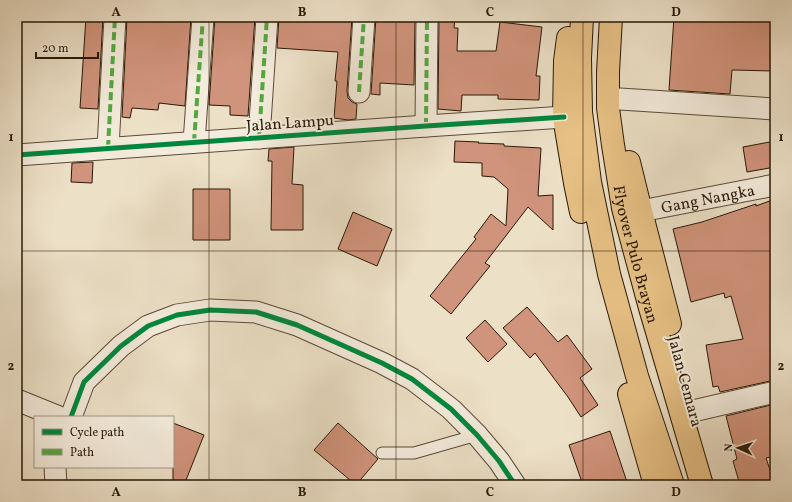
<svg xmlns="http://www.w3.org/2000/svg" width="792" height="502" viewBox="0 0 792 502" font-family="Vollkorn,serif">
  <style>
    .building { fill: #d0937b; stroke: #291806 }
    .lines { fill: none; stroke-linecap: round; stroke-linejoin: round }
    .lane-casing { stroke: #5a4a36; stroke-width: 13 }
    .street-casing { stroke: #5a4a36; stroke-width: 23 }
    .highway-casing { stroke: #291806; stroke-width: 24 }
    .lane { stroke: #f3ebdb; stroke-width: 11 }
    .street { stroke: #f3ebdb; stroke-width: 21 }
    .highway { stroke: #e6c084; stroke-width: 22 }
    .quiet { stroke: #53a940; stroke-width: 4; stroke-dasharray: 8 4; stroke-linecap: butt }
    .cycleway-casing { stroke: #f3ebdb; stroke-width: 8 }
    .cycleway { stroke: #00873e; stroke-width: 5 }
    .grid { fill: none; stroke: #291806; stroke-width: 1; stroke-opacity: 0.55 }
    .labels { text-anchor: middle; stroke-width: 4; stroke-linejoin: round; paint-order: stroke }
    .street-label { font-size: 16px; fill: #291806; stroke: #f3ebdb }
    .neatline { fill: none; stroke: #291806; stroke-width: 1.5 }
    .grid-label { font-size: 13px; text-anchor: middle; font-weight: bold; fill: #291806 }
  </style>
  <rect width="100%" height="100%" fill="#ece0c7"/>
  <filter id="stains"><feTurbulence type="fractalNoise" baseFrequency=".005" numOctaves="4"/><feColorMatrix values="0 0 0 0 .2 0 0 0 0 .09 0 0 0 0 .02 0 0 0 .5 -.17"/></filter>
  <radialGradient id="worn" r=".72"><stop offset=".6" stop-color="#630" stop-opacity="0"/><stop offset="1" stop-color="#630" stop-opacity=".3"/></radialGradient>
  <path class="building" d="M86 17H103L98 109 80 108Z
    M127 17H191L185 106 159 103 158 110 132 108 130 118 122 117Z
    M215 17H255L248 116 230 115V106L209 105Z
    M279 17H352L347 91 348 98 352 102 357 104 356 119 348 120 334 118 337 81H335L338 52 277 48Z
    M376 17H415L414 85 380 83V95L371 94Z
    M439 17H455L454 28H458L457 51H496L500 22 542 27 536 76H540L539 100 498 99V95H462L461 111 438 109Z
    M674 17H775L773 71 732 70 730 94 669 90Z
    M455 141 479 142 478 143 504 144V146L541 148 538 196 553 195V230L528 207 485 263 490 266 451 314 430 296 476 239 474 237 491 214 506 226 508 189 494 177 482 176V163L454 162Z
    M775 141V167L747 172 743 147Z
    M294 147 292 184 303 185V230H271L272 161H268L269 149Z
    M93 162 92 183 71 182 72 163Z
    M193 189H230V240H193Z
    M775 199V380L720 392 718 386 713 387 706 345 743 339 731 296 725 298 724 293 691 302 673 229 702 222 756 204V206Z
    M353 212 392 229 377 266 338 249Z
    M527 307 558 342 567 335 592 369 580 378 598 405 581 417 568 397 535 353 530 358 503 328Z
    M485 320 507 344 488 362 466 338Z
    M775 404V456L766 458 775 485H740L733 461 737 459 726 416Z
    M173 423 204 435 184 485H173Z
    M338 423 378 459 356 485 314 450Z
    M610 431 628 485H583L569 445Z"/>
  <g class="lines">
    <defs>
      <path id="lane" d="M382 453H414L477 435"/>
      <g id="street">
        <path d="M359 92 364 17"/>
        <path d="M620 99 775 109"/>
        <path d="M426 126 427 17"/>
        <path d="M259 138 267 17"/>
        <path d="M194 142 203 17"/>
        <path d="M108 148 115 17"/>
        <path d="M17 155 426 126 564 117"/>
        <path id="s1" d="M641 211 775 185"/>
        <path d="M17 400 59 417"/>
        <path d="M693 411 775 392"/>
        <path d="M71 417 84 382 121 346 148 326 177 315 210 310 256 312 297 325 382 363 412 379 451 409 477 435 499 461 515 485"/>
        <path d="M55 467 56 485"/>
      </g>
      <g id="highway">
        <path d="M582 17 580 58 581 112 590 182 609 274 637 376 673 485"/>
        <path id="s2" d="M611 17 608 72V108L613 145 623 208 650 308 702 485"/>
        <path d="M568 38 565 61 564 117 575 183 581 212"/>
        <path d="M629 162 641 211 670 324"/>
        <path d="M629 394 655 485"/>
      </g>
    </defs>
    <use href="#lane" class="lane-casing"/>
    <use href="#street" class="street-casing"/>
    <use href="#highway" class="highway-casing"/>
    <use href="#lane" class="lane"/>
    <use href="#street" class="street"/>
    <use href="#highway" class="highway"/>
    <path class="quiet" d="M359 92 364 17
      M426 126 427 17
      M259 138 267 17
      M194 142 203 17
      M108 148 115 17"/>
    <defs>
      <path id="cycleway" d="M17 155 426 126 564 117
        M71 417 84 382 121 346 148 326 177 315 210 310 256 312 297 325 382 363 412 379 451 409 477 435 499 461 515 485"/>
    </defs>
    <use href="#cycleway" class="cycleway-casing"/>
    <use href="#cycleway" class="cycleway"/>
  </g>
  <path class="grid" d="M209 17V485M396 17V485M583 17V485M17 251H775"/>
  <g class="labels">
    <g class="street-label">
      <text transform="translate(290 122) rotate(-4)" y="6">Jalan Lampu</text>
      <text dy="6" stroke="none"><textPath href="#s1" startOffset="68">Gang Nangka</textPath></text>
      <text dy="6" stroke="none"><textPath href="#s2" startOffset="240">Flyover Pulo Brayan</textPath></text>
      <text transform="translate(686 381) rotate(75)" y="6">Jalan Cemara</text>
    </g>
  </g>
  <rect width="792" height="502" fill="none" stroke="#ece0c7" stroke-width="44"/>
  <rect x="34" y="416" width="140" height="52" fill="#f3ebdb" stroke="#a29786"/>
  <rect x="42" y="429" width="20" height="6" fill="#00873e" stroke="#a29786"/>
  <text x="70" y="436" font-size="12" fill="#291806">Cycle path</text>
  <rect x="42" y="449" width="20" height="6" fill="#53a940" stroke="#a29786"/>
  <text x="70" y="456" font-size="12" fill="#291806">Path</text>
  <g transform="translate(738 448) rotate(273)" stroke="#f3ebdb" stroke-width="3" paint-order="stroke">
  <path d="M0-3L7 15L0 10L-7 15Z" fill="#291806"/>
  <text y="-6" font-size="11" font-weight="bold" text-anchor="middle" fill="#291806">N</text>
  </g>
  <path d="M36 52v6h62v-6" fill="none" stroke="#291806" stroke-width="2"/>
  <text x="42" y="52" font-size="12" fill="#291806" stroke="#f3ebdb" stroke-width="3" paint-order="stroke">20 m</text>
  <rect x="22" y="22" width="748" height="458" class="neatline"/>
  <g class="grid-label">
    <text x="116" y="16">A</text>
    <text x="302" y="16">B</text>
    <text x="490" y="16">C</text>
    <text x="676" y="16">D</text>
    <text x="11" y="141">1</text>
    <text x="781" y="141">1</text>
    <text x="11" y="370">2</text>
    <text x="781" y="370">2</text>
    <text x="116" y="496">A</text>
    <text x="302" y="496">B</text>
    <text x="490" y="496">C</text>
    <text x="676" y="496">D</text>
  </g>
  <rect width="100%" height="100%" filter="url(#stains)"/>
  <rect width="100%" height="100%" fill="url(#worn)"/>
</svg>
